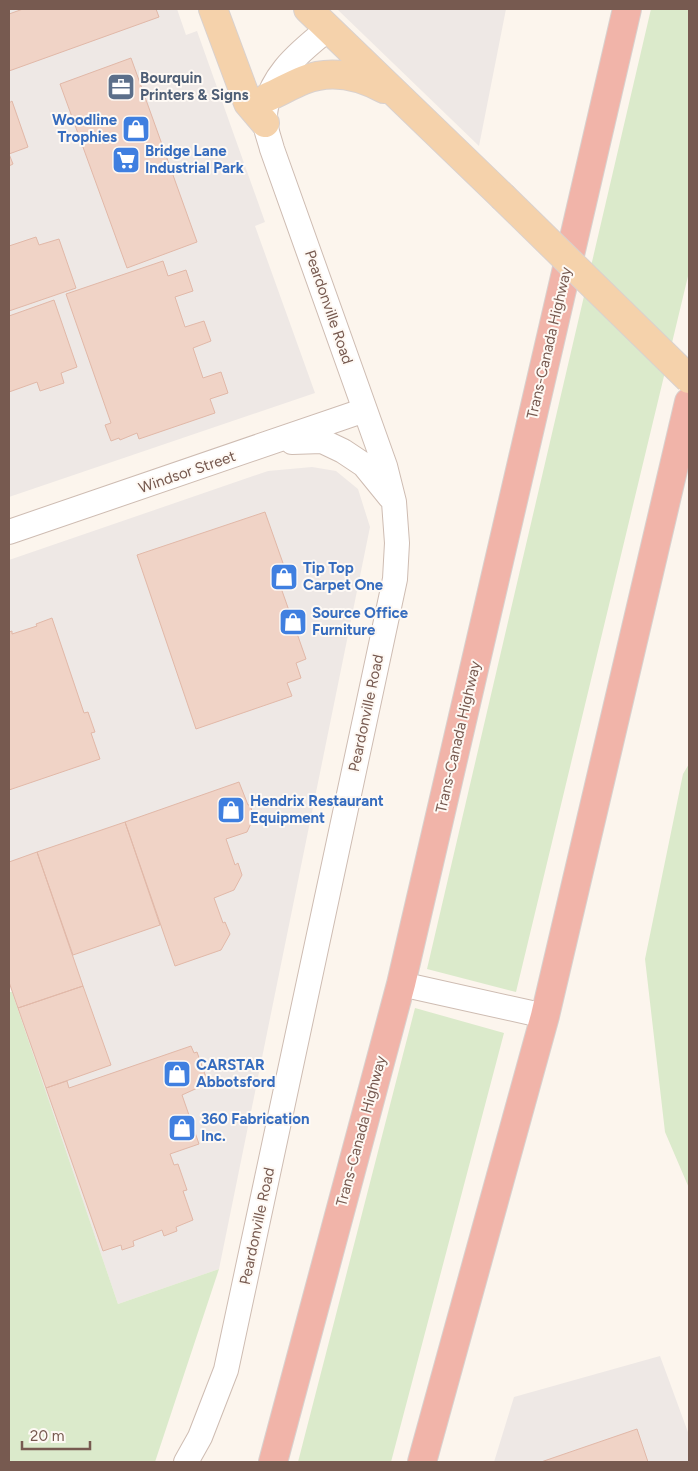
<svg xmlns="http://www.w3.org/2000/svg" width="698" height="1471" viewBox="0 0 698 1471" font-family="Figtree,sans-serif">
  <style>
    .industrial { fill: #eee8e5 }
    .green { fill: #dbeacb }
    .building { fill: #f0d3c6; stroke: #e1b8a8 }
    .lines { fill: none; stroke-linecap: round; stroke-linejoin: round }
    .minor-casing { stroke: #cebcb2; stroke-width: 26 }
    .major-casing { stroke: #d9d1ce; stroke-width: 30 }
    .highway-casing { stroke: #d9d1ce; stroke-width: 30 }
    .minor { stroke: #fff; stroke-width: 24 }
    .major { stroke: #f5d2ab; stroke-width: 28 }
    .highway { stroke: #f1b4a9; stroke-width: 28 }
    .major-bridge-casing { stroke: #d9d1ce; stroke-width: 30; stroke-linecap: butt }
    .major-bridge { stroke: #f5d2ab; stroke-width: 28 }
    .labels { text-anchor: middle; stroke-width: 4; stroke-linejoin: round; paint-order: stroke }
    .service-label { font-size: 15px; font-weight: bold; fill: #4e5e75; stroke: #fef9f4; text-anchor: start }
    .shop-label { font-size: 15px; font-weight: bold; fill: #366cbe; stroke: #fef9f4; text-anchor: start }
    .street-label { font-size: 15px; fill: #775a50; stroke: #fef9f4 }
  </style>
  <rect width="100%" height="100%" fill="#fcf5ed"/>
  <path class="industrial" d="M9 9H177L186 35 197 31 265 222 255 226 315 393 9 497Z
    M337 9H506L479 146Z
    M312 467 336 471 358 489 370 527 219 1269 118 1304 9 984V560L268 471Z
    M660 1356 689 1435V1462H494L514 1397Z"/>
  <path class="green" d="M651 9H689V272L516 992 427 969Z
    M689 764V1188L665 1132 645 959 683 774Z
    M9 988 10 992H12L118 1304 219 1269 155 1462H9Z
    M415 1008 504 1033 391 1462H298Z"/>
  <path class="building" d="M23 9H156L159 17 9 71V14Z
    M131 58 197 242 127 268 60 84Z
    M12 101 28 147 9 154 13 164 9 166V103Z
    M36 237 39 245 59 239 76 288 9 311V246Z
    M163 261 168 276 186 270 193 291 175 297 185 327 204 321 211 341 193 348 203 378 221 372 228 393 210 399 215 413 139 439 137 433 120 440 119 438 111 441 105 425 111 423 66 294Z
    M54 300 77 367 61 373 64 383 40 391 37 382 9 392V316Z
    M265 512 284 566 288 569 280 585 306 659 296 663 301 678 287 683 292 696 196 729 137 555Z
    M52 618 84 713 88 712 95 732 91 733 100 759 9 790V632L12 631V634L37 626 36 624Z
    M239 782 248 805H250L254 817 247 832 226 839 235 865 238 863 242 875 234 890 214 898 223 923 225 922 230 934 221 950 175 966 125 822Z
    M125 822 160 925 73 955 37 852Z
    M37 852 83 986 18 1008 9 982V862Z
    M83 986 111 1065 46 1088 18 1008Z
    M191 1046 194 1053 197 1052 207 1080 203 1082 204 1085 182 1095 199 1144 170 1154 174 1165 178 1164 187 1190 183 1191 193 1220 176 1227 177 1231 164 1236 162 1230 133 1241 134 1246 122 1250 121 1245 103 1251 46 1088 67 1081 69 1088Z
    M637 1429 648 1462H541Z"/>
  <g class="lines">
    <defs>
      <path id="minor" d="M292 442 322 441 343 451 364 465 390 497
        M9 532 365 410
        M401 984 545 1016
        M186 1462 200 1437 226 1370 395 579 397 543 394 502 385 466 272 149C270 141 266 131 265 122 263 81 299 52 328 29"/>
      <path id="major" d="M213 9 248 103 265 123
        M308 9 502 196
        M268 97C280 92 291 85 304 80 331 69 360 76 384 89"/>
      <path id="highway" d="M273 1462 401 984 627 9
        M422 1462 545 1016 689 402"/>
    </defs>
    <use href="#minor" class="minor-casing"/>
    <use href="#major" class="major-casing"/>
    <use href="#highway" class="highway-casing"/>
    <use href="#minor" class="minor"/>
    <use href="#major" class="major"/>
    <use href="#highway" class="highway"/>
    <defs>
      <path id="major-bridge" d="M502 196 689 379"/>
    </defs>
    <use href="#major-bridge" class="major-bridge-casing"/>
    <use href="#major-bridge" class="major-bridge"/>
  </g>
  <defs>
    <symbol id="office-square" viewBox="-11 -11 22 22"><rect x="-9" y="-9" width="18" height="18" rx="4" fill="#5c6f8a" stroke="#fef9f4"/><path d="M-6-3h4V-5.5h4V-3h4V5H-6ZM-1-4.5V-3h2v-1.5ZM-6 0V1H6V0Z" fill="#fff"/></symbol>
    <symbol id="shop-square" viewBox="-11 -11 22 22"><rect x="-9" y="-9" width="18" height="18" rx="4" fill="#3f7fe0" stroke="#fef9f4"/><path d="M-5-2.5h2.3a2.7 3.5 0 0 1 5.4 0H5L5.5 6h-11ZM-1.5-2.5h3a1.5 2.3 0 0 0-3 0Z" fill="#fff"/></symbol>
    <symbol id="supermarket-square" viewBox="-11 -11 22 22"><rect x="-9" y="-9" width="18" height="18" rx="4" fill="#3f7fe0" stroke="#fef9f4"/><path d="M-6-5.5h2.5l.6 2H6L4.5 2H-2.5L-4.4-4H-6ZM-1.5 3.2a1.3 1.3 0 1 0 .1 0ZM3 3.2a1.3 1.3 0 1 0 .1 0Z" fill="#fff"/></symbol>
  </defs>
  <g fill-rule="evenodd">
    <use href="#office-square" x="105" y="71" width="32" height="32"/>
    <use href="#shop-square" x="120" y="113" width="32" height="32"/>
    <use href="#supermarket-square" x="110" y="144" width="32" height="32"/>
    <use href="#shop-square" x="268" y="561" width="32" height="32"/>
    <use href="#shop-square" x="277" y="606" width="32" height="32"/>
    <use href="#shop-square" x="215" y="794" width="32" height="32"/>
    <use href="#shop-square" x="161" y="1058" width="32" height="32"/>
    <use href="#shop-square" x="166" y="1112" width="32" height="32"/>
  </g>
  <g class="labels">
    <g class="service-label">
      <text x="140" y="83">Bourquin<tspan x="140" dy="17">Printers &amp; Signs</tspan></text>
    </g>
    <g class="shop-label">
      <text x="117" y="125" text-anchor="end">Woodline<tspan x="117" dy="17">Trophies</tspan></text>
      <text x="145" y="156">Bridge Lane<tspan x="145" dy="17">Industrial Park</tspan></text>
      <text x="303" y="573">Tip Top<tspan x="303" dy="17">Carpet One</tspan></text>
      <text x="312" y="618">Source Office<tspan x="312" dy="17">Furniture</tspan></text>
      <text x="250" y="806">Hendrix Restaurant<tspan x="250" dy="17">Equipment</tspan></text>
      <text x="196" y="1070">CARSTAR<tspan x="196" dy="17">Abbotsford</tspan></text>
      <text x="201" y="1124">360 Fabrication<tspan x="201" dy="17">Inc.</tspan></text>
    </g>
    <g class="street-label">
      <text transform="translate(329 307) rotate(71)" y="5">Peardonville Road</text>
      <text transform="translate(549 343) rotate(-77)" y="5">Trans-Canada Highway</text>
      <text transform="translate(187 472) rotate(-19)" y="5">Windsor Street</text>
      <text transform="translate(366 713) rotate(-78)" y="5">Peardonville Road</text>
      <text transform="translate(458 737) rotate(-77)" y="5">Trans-Canada Highway</text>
      <text transform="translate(361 1131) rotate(-75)" y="5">Trans-Canada Highway</text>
      <text transform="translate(257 1226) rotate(-78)" y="5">Peardonville Road</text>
    </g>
  </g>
  <rect width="698" height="1471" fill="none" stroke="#775a50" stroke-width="20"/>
  <path d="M22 1441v8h68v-8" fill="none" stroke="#775a50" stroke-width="2.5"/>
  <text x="30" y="1441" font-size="15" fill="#775a50" stroke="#fef9f4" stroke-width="4" paint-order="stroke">20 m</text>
</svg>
